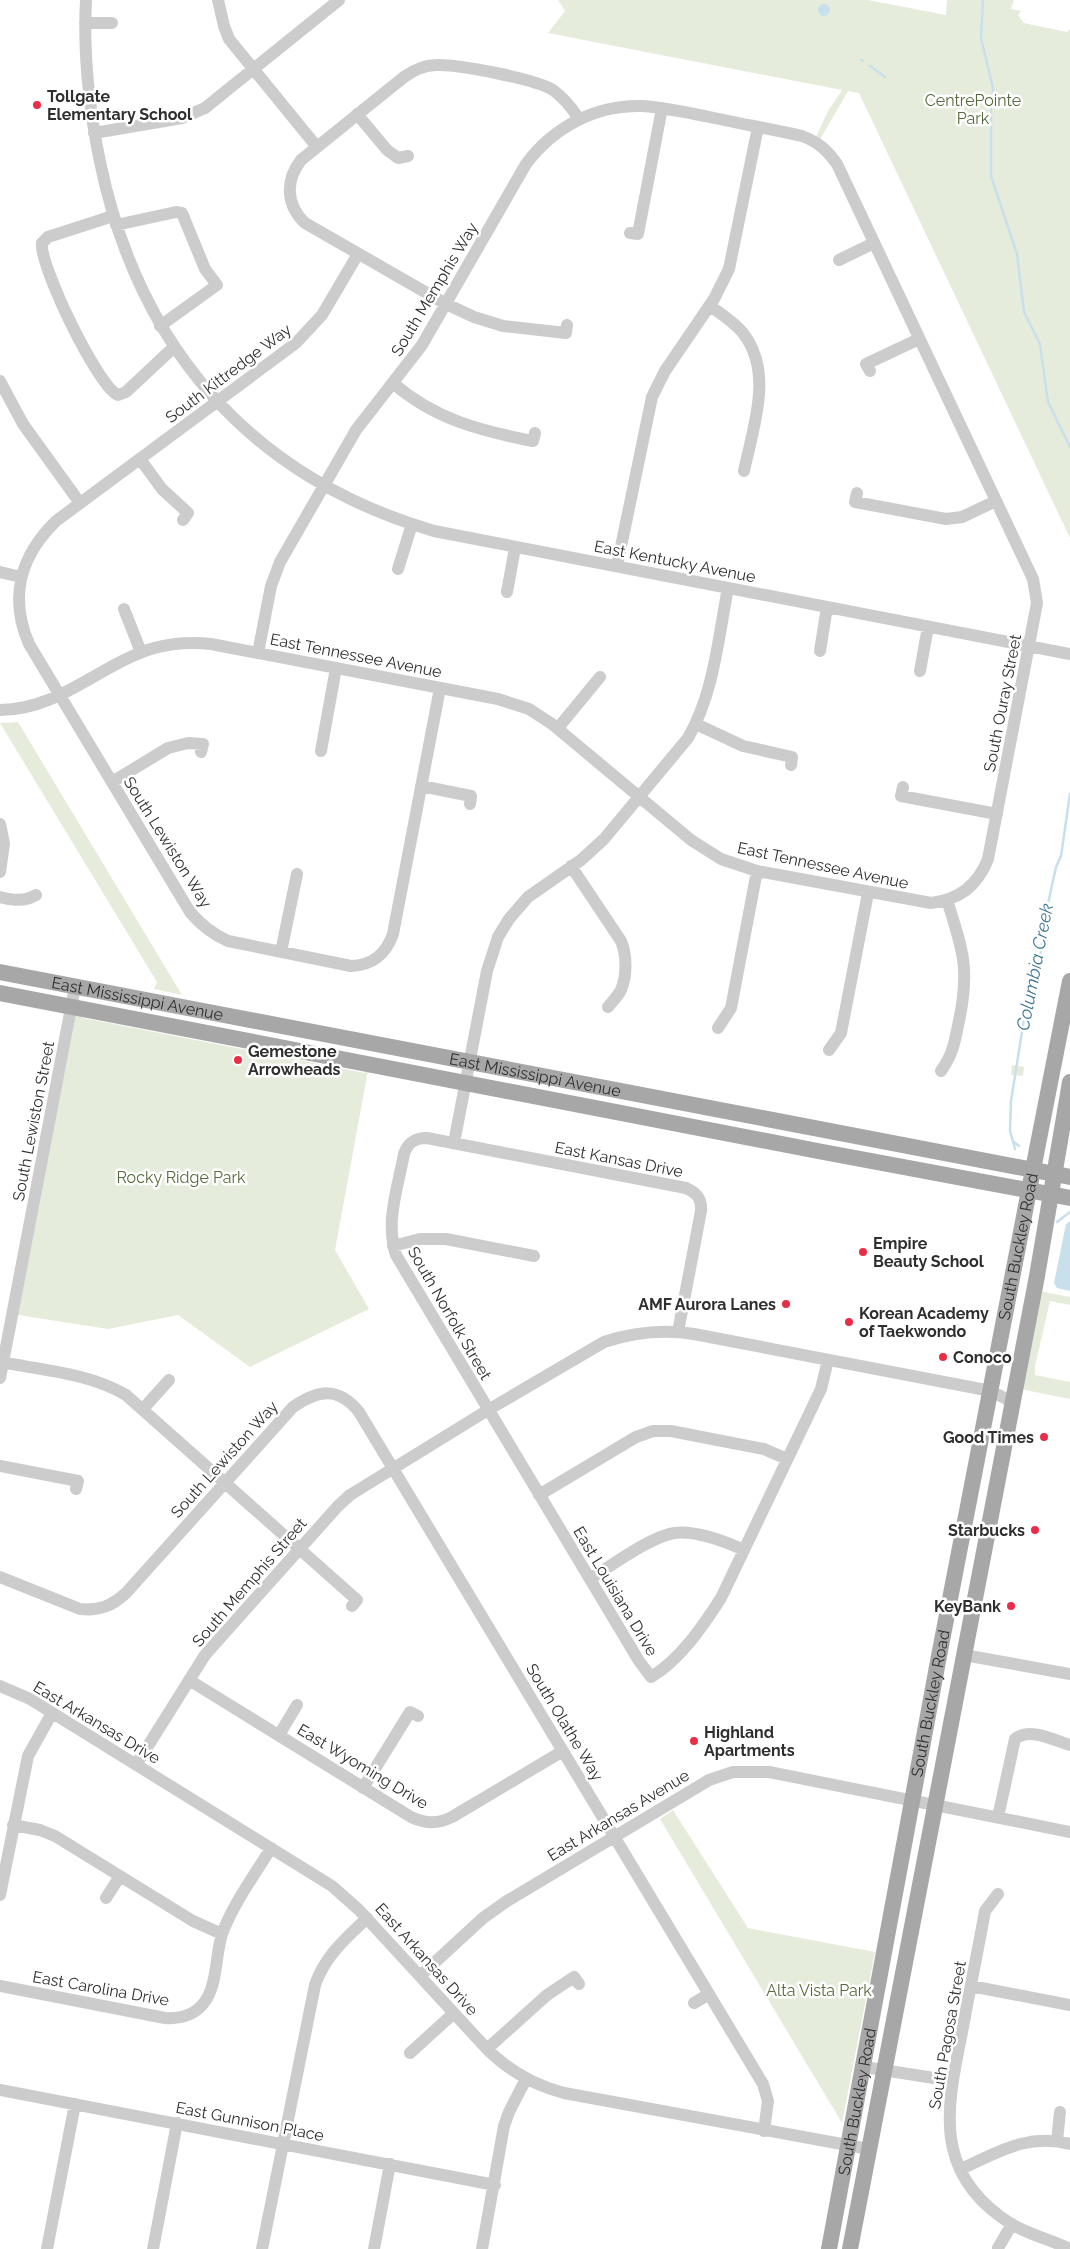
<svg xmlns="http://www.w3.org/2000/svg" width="1070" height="2249" viewBox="0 0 1070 2249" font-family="Raleway,sans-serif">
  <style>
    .green { fill: #e6ecdc }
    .water { fill: #c8e0ec }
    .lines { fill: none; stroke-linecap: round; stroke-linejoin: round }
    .stream { stroke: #c8e0ec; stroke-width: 2.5 }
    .minor { stroke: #ccc; stroke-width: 12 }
    .major { stroke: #a7a7a7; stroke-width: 16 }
    .poi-dot { fill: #e82e47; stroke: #fff; stroke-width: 2 }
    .labels { text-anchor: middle; stroke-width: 5; stroke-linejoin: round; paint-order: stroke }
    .poi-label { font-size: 16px; font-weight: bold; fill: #2f2f2f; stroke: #fff; text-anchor: start }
    .park-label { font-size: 16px; fill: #546b3b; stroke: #fff }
    .street-label { font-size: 16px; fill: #2f2f2f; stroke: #fff }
    .water-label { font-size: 18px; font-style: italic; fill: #3b7692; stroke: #fff }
  </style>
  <rect width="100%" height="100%" fill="#fff"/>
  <path class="green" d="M558 0H868L946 15 947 0H1014L1011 9 1021 11 1018 15 1024 23 1067 32 1070 29V538L859 93 848 91 818 143 814 141 828 111 842 90 548 33 565 11Z
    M18 722 182 995 154 989 157 982 0 723Z
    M71 1007 83 1018 365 1073 369 1065 335 1250 369 1309 250 1367 178 1315 108 1329 12 1314Z
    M1012 1065 1024 1067 1023 1076 1011 1075Z
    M1034 1290 1070 1297V1305L1050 1301 1035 1366V1375L1070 1382V1399L1015 1388Z
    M673 1810 748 1928 875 1952 842 2123 660 1819Z"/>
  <path class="water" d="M818 10a6 6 0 1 1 12 0a6 6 0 1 1-12 0Z
    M1070 1221V1291L1057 1288 1054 1283 1066 1224Z"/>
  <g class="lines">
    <path class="stream" d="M983 0 981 38 993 88 991 108V176L1017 254 1024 312 1040 344 1048 402 1070 447
      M861 60 863 61
      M870 66 885 77
      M1014 1142 1019 1146
      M1015 1149 1010 1131 1011 1101 1025 1013 1040 958 1046 913 1056 867 1061 856 1070 794
      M1057 1222 1070 1212"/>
    <path class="minor" d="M86 0C83 55 89 108 100 162 139 348 250 477 434 531L1070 654
      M218 0 224 26 229 39 317 147
      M85 23H112
      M357 114 387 150 398 158 408 156
      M94 133 182 118 205 108 339 0
      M113 216 48 237 42 243C39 265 98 387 118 395L126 392 174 347
      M116 225 176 212 182 213 205 269 217 285 160 326
      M630 233 638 234 662 108
      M358 254 322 315 296 343 56 521C20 556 9 598 29 644L190 912C201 925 212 934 228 941L351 966C373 965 386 954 393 934L440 688
      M839 260 874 243
      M710 306C721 314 734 322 743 333 774 373 753 427 744 471
      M567 325 566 333 503 326 474 317 446 304 305 223C286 205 285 181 301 160L404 77C414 70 424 65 436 65 457 64 536 79 553 90 564 98 572 108 579 119
      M870 371 866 364 919 339
      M0 381 23 424 80 503
      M393 383C434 419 481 431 533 441L535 433
      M140 459 162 489 188 513 183 520
      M857 493 855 502 946 519 962 517 996 501
      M617 566 652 397 665 371 714 299 729 269 758 127
      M398 569 412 524
      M0 572 21 577
      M507 592 515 548
      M124 609 141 652
      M820 651 827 607
      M920 671 928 627
      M0 710C59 710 100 664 154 648 173 643 192 642 211 644L498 699 529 709 552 724 691 840 721 859 757 871 931 903C959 900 978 885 988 859L1037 603 1033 579 837 164C827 150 818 142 802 136 770 129 737 123 705 116 684 112 662 107 641 106 594 105 553 128 526 164L422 345 356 430 280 562 271 586 258 653
      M696 724 743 746 792 757 791 765
      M558 728 600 677
      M321 751 336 668
      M112 782 168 748 188 743 203 744 201 752
      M421 786 471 796 470 804
      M903 787 901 796 997 814
      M0 824 4 844 0 872
      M571 866 621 941C627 955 627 976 621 990 618 996 612 1002 608 1007
      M0 897C13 900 24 902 36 895
      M281 952 297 874
      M718 1028 731 1008 757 871
      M829 1050 841 1033 868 893
      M941 1071C954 1052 954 1044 959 1021 970 968 963 951 947 900
      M454 1143 487 971 498 937 509 919 528 897 581 860 604 839 688 738C714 693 718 639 728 588
      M393 1246 420 1239H446L534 1256
      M678 1332 701 1211C702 1199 697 1193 686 1188L427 1138C415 1138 408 1142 404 1154 398 1187 385 1222 396 1255L639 1661 651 1677C680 1660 703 1626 721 1598L821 1389 828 1360
      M0 1362C42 1370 89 1373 126 1395L357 1600 352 1606
      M0 1378 75 987
      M143 1409 169 1380
      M0 1466 78 1481 76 1489
      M539 1495 636 1437 653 1431H671L764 1449 787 1459
      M0 1577 80 1609C99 1611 112 1606 126 1593L293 1407C318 1390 338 1386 359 1412L763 2084 768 2101 764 2131
      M590 1579C611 1566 650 1537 674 1533 696 1530 724 1541 744 1550
      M964 1655 1070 1674
      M189 1680 411 1817C426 1824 438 1824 452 1817L563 1751
      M0 1686 30 1699 332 1886 359 1910 487 2049C509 2071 534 2085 564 2093L869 2149
      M279 1735 297 1705
      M136 1765 205 1655 338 1506 350 1495 488 1410 604 1342C634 1332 662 1329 694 1334L991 1391 1012 1402
      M363 1788 410 1712 418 1716
      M998 1817 1015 1739C1030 1727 1053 1740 1070 1745
      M13 1825 40 1830 55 1836 193 1921 222 1934
      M998 1894 985 1911C978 1950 970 1988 963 2027 949 2099 930 2166 1001 2217 1022 2233 1047 2238 1070 2249
      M0 1895 28 1756 52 1713
      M106 1898 120 1876
      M420 1976 483 1918 507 1901 709 1780 733 1772H769L1070 1832
      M0 1986 165 2018C180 2019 193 2016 203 2004 218 1986 215 1956 222 1934 233 1904 254 1876 271 1848
      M971 1986 1070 2005
      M694 2003 709 1994
      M487 2049 547 1995 574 1977 579 1984
      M410 2053 454 2013
      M864 2067 953 2081
      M0 2090 495 2185
      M1057 2141 1060 2112
      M961 2169C998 2152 1028 2133 1070 2144
      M998 2248 1012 2224
      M47 2249 75 2104
      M153 2249 177 2123
      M262 2249 315 1985C325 1956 345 1939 367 1918
      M374 2249 390 2164
      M482 2249 504 2126 509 2112 526 2079"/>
    <g class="major">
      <path id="s1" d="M0 972 1070 1177"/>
      <path d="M0 993 823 1152 1070 1198"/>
      <path id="s2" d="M829 2249C867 2052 901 1853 939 1656 981 1431 1026 1206 1070 981"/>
      <path d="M850 2249 1037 1276 1070 1082"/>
    </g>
  </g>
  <g class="poi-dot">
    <circle cx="37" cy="105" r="5"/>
    <circle cx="238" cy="1060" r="5"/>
    <circle cx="863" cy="1252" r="5"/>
    <circle cx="786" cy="1304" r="5"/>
    <circle cx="849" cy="1322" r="5"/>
    <circle cx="943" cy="1357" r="5"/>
    <circle cx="1044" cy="1437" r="5"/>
    <circle cx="1035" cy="1530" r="5"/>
    <circle cx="1011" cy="1606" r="5"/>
    <circle cx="694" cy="1741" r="5"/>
  </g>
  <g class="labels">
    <g class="poi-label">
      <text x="47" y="102">Tollgate<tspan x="47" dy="18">Elementary School</tspan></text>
      <text x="248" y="1057">Gemestone<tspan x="248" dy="18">Arrowheads</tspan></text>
      <text x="873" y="1249">Empire<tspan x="873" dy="18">Beauty School</tspan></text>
      <text x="776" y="1310" text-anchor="end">AMF Aurora Lanes</text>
      <text x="859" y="1319">Korean Academy<tspan x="859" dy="18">of Taekwondo</tspan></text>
      <text x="953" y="1363">Conoco</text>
      <text x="1034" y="1443" text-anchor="end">Good Times</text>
      <text x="1025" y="1536" text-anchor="end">Starbucks</text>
      <text x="1001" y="1612" text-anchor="end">KeyBank</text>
      <text x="704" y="1738">Highland<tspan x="704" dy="18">Apartments</tspan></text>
    </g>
    <g class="park-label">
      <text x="973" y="106">CentrePointe<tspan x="973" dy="18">Park</tspan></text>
      <text x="181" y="1183">Rocky Ridge Park</text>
      <text x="819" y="1996">Alta Vista Park</text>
    </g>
    <g class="street-label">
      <text transform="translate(434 289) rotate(-59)" y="6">South Memphis Way</text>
      <text transform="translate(228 373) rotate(-37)" y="6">South Kittredge Way</text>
      <text transform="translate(675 561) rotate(11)" y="6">East Kentucky Avenue</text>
      <text transform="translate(356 655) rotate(11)" y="6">East Tennessee Avenue</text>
      <text transform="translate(1002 703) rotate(-79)" y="6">South Ouray Street</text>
      <text transform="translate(168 842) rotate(58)" y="6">South Lewiston Way</text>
      <text transform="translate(823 865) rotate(12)" y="6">East Tennessee Avenue</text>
      <text dy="6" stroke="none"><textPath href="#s1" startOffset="140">East Mississippi Avenue</textPath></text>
      <text dy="6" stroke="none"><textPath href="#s1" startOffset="545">East Mississippi Avenue</textPath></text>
      <text transform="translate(33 1121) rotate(-79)" y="6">South Lewiston Street</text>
      <text transform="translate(619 1159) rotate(11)" y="6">East Kansas Drive</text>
      <text dy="6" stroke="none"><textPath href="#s2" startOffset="1020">South Buckley Road</textPath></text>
      <text transform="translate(450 1313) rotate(60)" y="6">South Norfolk Street</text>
      <text transform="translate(224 1459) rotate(-48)" y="6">South Lewiston Way</text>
      <text transform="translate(249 1582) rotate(-49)" y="6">South Memphis Street</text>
      <text transform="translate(616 1591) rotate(59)" y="6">East Louisiana Drive</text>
      <text dy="6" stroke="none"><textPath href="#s2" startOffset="555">South Buckley Road</textPath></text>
      <text transform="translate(97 1722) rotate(31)" y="6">East Arkansas Drive</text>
      <text transform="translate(565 1722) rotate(59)" y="6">South Olathe Way</text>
      <text transform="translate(363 1766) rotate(31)" y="6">East Wyoming Drive</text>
      <text transform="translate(618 1815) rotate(-31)" y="6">East Arkansas Avenue</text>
      <text transform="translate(427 1959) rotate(48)" y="6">East Arkansas Drive</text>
      <text transform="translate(101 1988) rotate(10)" y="6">East Carolina Drive</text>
      <text transform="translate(947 2035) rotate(-80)" y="6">South Pagosa Street</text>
      <text dy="6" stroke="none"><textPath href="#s2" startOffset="150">South Buckley Road</textPath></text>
      <text transform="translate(250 2121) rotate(11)" y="6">East Gunnison Place</text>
    </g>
    <g class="water-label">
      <text transform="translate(1035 967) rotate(-79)" y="6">Columbia Creek</text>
    </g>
  </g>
</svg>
